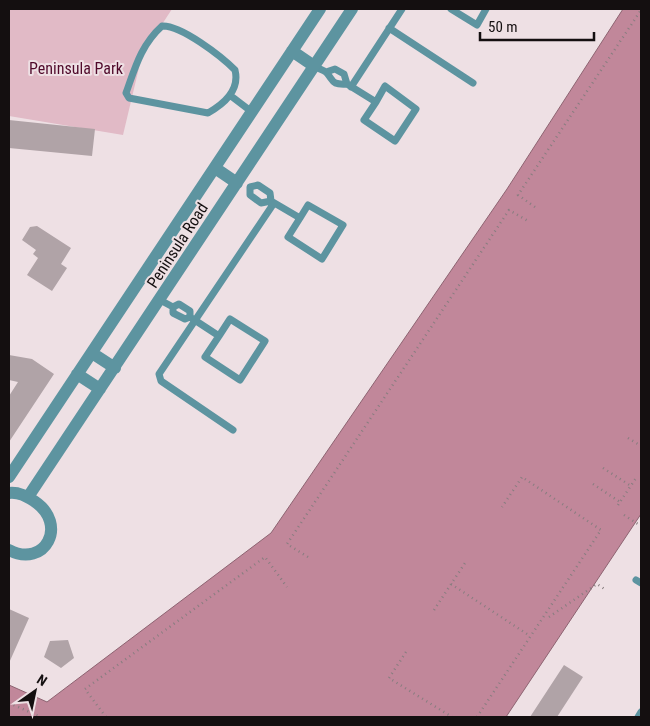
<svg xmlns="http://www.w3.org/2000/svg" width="650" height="726" viewBox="0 0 650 726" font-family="'Roboto Condensed',sans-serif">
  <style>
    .green { fill: #e1bac6 }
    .water { fill: #c1879a; stroke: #8d6371 }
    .building { fill: #b0a3a7 }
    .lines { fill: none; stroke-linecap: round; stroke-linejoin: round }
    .path { stroke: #877d7f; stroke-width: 2.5; stroke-dasharray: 1 4; stroke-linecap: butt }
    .service { stroke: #5d94a0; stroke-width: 7 }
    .minor { stroke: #5d94a0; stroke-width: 12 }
    .labels { text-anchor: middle; stroke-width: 4; stroke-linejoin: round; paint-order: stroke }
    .park-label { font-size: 16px; fill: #500a2b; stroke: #eee0e4 }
    .street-label { font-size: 16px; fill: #140f10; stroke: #eee0e4 }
  </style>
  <rect width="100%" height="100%" fill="#eee0e4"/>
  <path class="green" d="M9 9H172L142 55 123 135 9 116Z"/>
  <path class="water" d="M623 9H641V514L506 717H9V685L47 702 271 533 507 189Z"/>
  <path class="building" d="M9 120 95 129 92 156 9 148Z
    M37 226 71 248 61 264 67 268 52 291 27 275 38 258 33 254 36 250 22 240 30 227Z
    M9 355 32 359 54 374 9 442V396L18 382 9 380Z
    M9 609 29 618 9 663Z
    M68 640 74 658 61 668 44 657 50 641Z
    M564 665 583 677 557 717H530Z"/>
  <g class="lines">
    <path class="path" d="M535 207 518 195 641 10
      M628 438 641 446
      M603 468 631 486
      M593 484 620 502
      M618 505 636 478
      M624 515 641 526
      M308 557 287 544 509 210 528 221
      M451 584 530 636
      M434 610 467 560
      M549 617 597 584 606 590
      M406 652 389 678 452 717
      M9 703 41 717
      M106 717 85 689 265 557 287 587
      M477 717 601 530 522 477 502 507"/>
    <path class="service" d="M451 9 477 25 486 9
      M162 26C181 25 221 56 235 70 240 90 224 104 208 113L129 98 126 93C135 68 141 45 162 26Z
      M389 28 473 83
      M314 66C317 68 323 70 326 72 334 81 331 85 347 84L344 74 335 69 326 72
      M347 84 376 102 364 120 395 141 416 109 385 86 376 102
      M351 87 402 9
      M231 96 252 112
      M258 185 270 193 271 201 261 203 250 195V187Z
      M271 201 300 218 288 237 322 259 343 225 308 205 300 218
      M160 300 173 307V313L185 319 190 317V311L179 304 173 307
      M190 317 219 336 230 319 265 341 240 380 205 357 219 336
      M233 430 161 381 159 374 274 203
      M636 580 641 583
      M638 717 641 712"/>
    <path class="minor" d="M292 51 314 66
      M215 168 237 183
      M92 353 115 368
      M77 374 100 389
      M9 477 320 9
      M9 493C19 492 26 496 34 501 69 524 45 569 9 550
      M28 497 352 9"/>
  </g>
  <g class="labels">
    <g class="park-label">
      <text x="76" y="74">Peninsula Park</text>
    </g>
    <g class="street-label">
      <text transform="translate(177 245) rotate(-57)" y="6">Peninsula Road</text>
    </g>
  </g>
  <rect width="650" height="726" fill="none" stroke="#140f10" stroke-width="20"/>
  <g transform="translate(35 691) rotate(33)" stroke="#eee0e4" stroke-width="4" paint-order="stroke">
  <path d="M0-4L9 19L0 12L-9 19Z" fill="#140f10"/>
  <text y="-8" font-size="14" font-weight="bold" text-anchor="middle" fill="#140f10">N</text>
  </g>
  <path d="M480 32v8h114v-8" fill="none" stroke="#140f10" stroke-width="2.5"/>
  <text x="488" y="32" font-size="15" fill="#140f10" stroke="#eee0e4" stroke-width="4" paint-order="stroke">50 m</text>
</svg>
